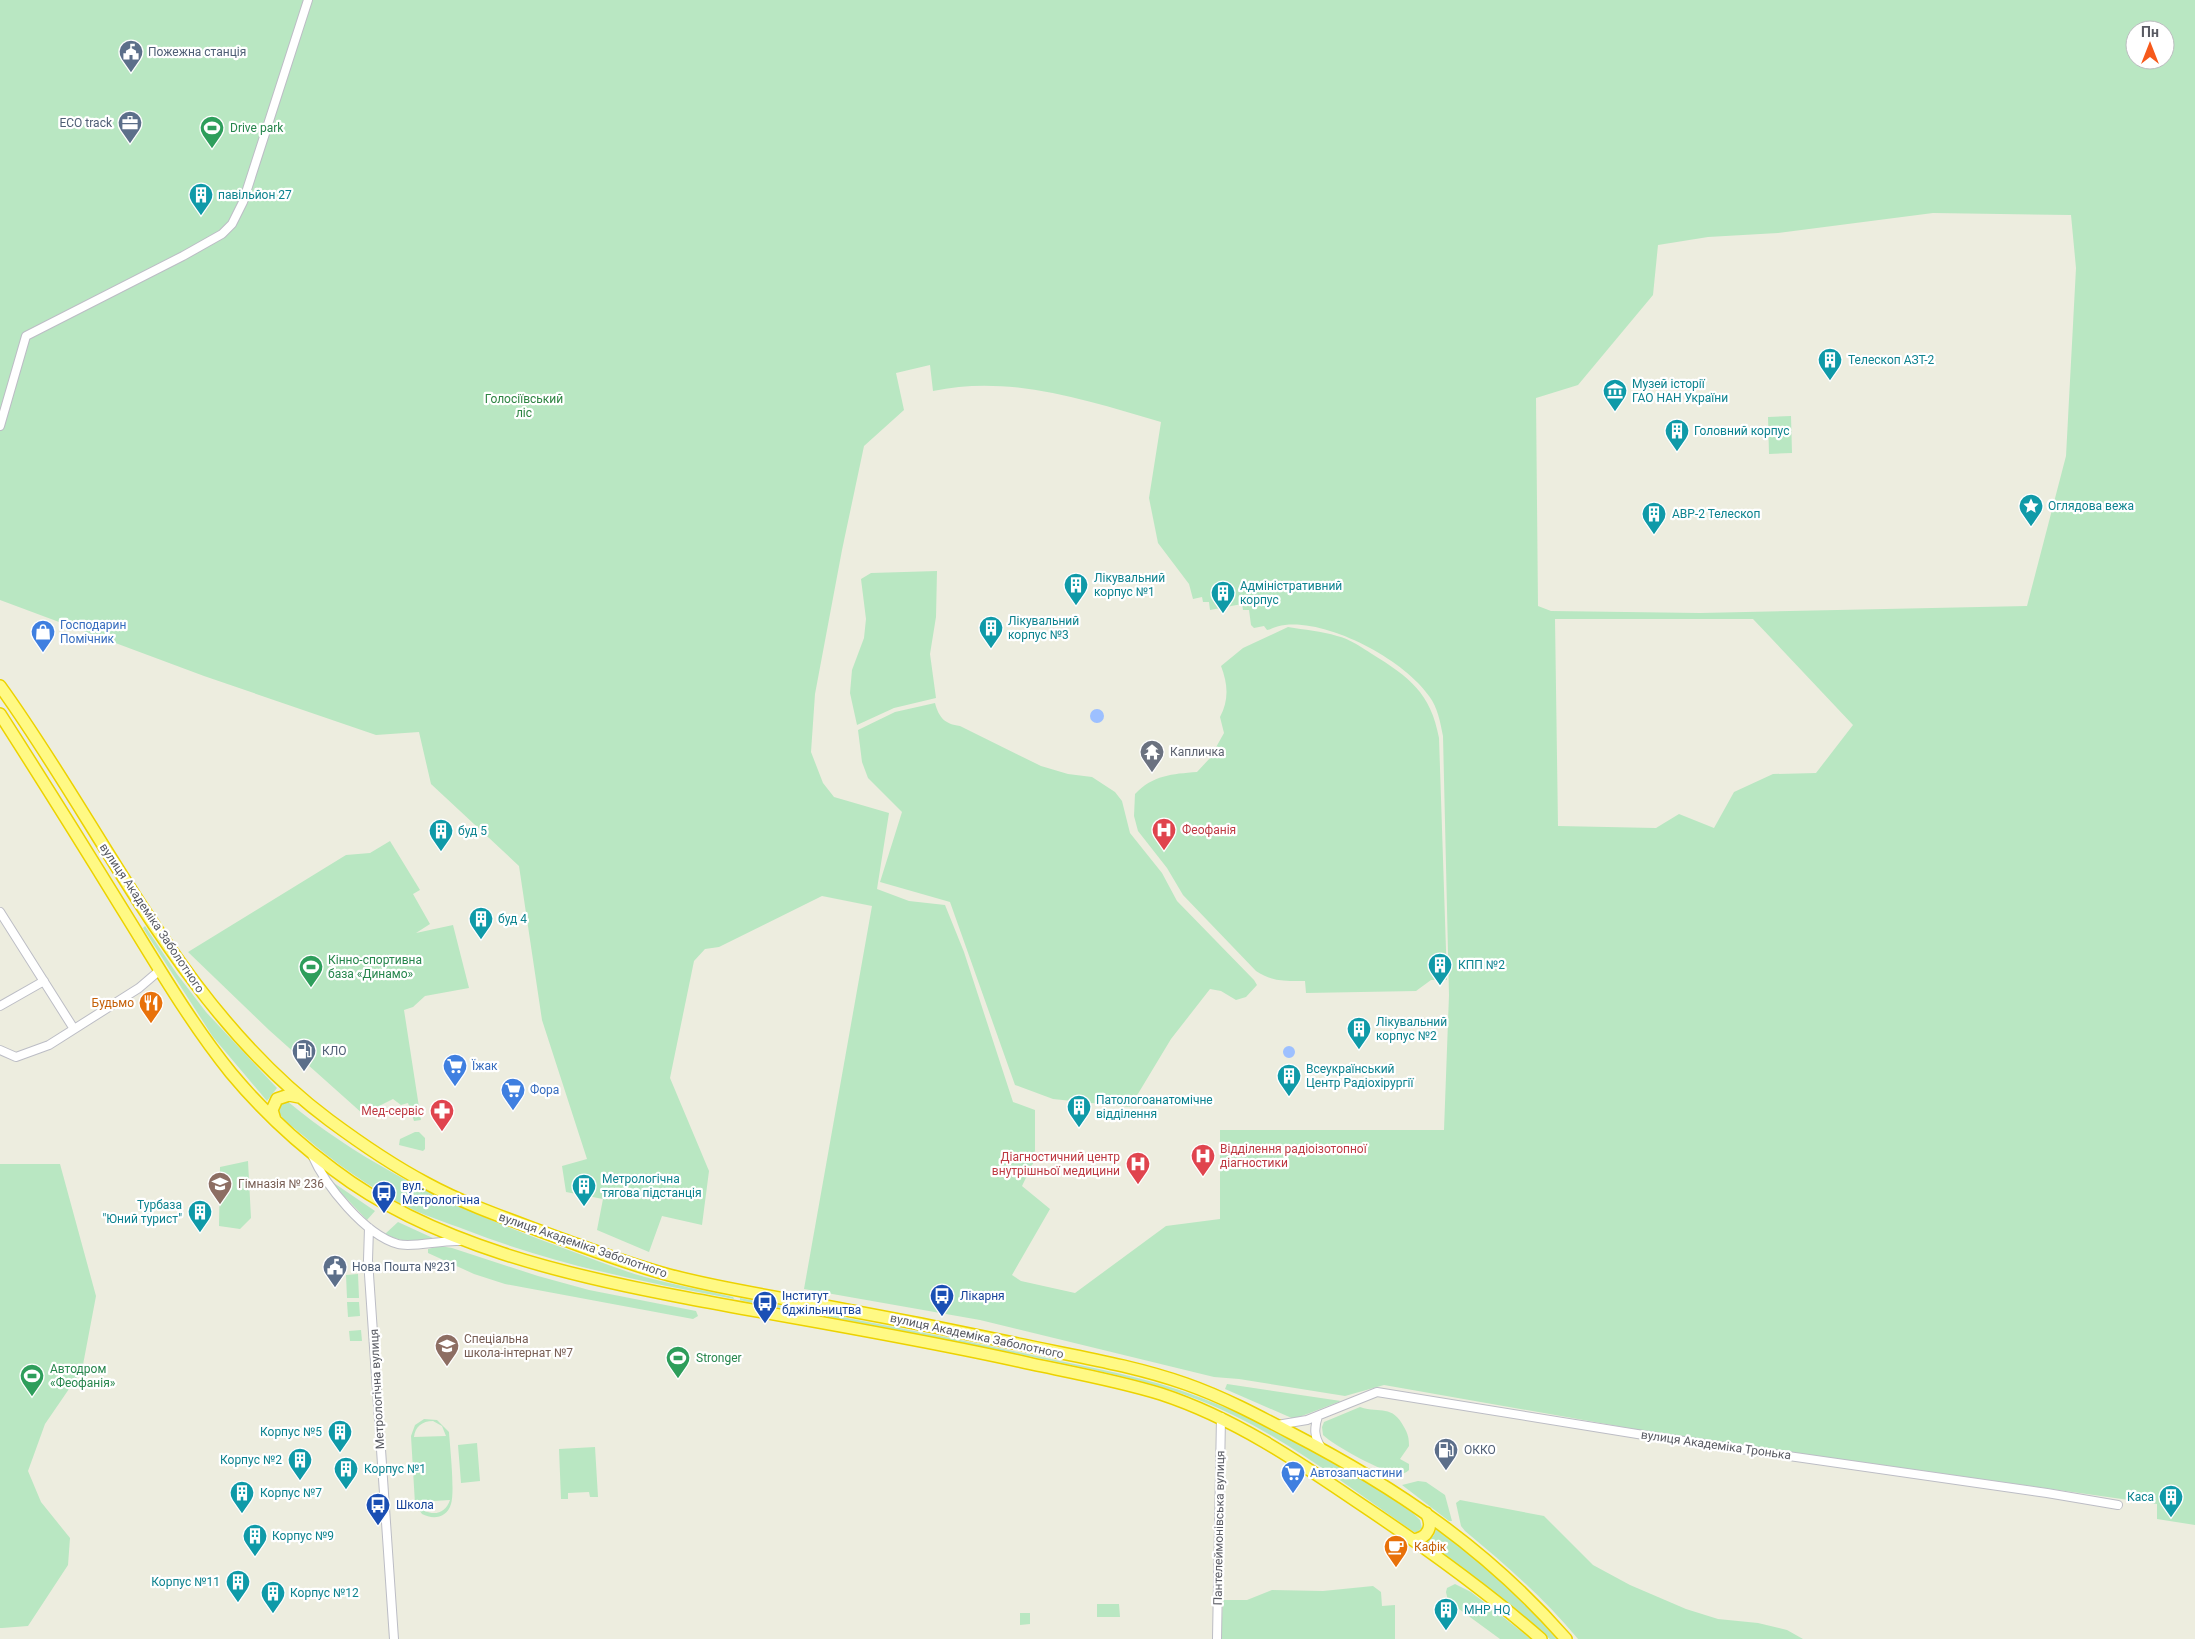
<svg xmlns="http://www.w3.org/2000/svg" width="2195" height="1639" viewBox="0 0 2195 1639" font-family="Roboto,sans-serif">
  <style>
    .green { fill: #b9e7c2; fill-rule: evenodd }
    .water { fill: #9dc0ff }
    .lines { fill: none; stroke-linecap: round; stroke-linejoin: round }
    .minor-casing { stroke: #bcbdc5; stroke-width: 10 }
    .highway-casing { stroke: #ecd200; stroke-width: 14 }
    .minor { stroke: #fff; stroke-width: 8 }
    .highway { stroke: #fff984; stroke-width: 11 }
    .labels { text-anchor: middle; stroke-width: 4.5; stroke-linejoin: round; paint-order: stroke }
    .service-label { font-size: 12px; fill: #4e5e75; stroke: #fff; text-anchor: start }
    .leisure-label { font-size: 12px; fill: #27864d; stroke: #fff; text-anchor: start }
    .culture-label { font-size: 12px; fill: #0d838f; stroke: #fff; text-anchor: start }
    .park-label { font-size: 12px; fill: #2e8442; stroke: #fff }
    .shop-label { font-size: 12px; fill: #366cbe; stroke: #fff; text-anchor: start }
    .worship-label { font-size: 12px; fill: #5b616d; stroke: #fff; text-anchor: start }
    .health-label { font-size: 12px; fill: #be3a42; stroke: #fff; text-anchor: start }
    .street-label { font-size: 12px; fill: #585a62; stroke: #fff }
    .food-label { font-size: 12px; fill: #c56008; stroke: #fff; text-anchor: end }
    .education-label { font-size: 12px; fill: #785e54; stroke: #fff; text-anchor: start }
    .transit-label { font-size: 12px; fill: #164399; stroke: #fff; text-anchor: start }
  </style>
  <rect width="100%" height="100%" fill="#ededdf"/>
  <path class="green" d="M0 0H2195V1525L2157 1519V1504L1657 1433 1384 1385 1345 1396 1239 1379 1214 1377 980 1320 804 1289 872 906 822 896 719 947 705 949 694 961 670 1078 709 1171 702 1225 662 1216 649 1252 597 1230 603 1199 566 1192 562 1166 587 1159 542 1020 519 866 431 784 419 732 376 735 204 676 0 600ZM2135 30H2165V60H2135ZM1933 213 2071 215 2076 268 2066 456 2027 606 1700 613 1551 611 1538 606 1536 398 1578 385 1653 295 1658 245 1708 237 1778 233ZM930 365 933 391C1011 374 1087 401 1161 422L1149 498 1158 543 1189 584 1193 599 1202 597 1203 602H1209L1210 610 1242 604 1243 610H1249L1251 625 1254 628 1264 626 1267 630C1272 629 1279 625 1285 625 1330 620 1404 660 1429 696 1438 708 1440 722 1443 736L1449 995 1444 1130H1220V1219L1166 1226 1075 1293 1021 1281 1012 1275 1050 1209 1022 1186 1035 1159V1110L1013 1102 964 952 945 905 909 901 877 889 889 813 834 797 823 783 811 752 815 694 842 550 864 446 904 410 896 373ZM1555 619H1753L1853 725 1816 773 1773 774 1734 792 1714 828 1679 814 1656 828 1558 826Z
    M1791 416 1792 453 1769 454 1768 417Z
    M937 571 936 617 930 654 936 698 894 708 857 725 850 693 852 670 864 638 866 619 861 579 871 573Z
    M1288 627C1304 630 1322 631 1337 636 1350 639 1361 647 1372 654 1409 677 1431 693 1439 738L1447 980H1431L1416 991 1306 993 1305 981C1287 981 1272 982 1256 971L1183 895 1167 868 1138 831 1134 816 1135 794C1153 775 1172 774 1197 772L1210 758 1224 733 1220 717C1229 700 1228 684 1221 666L1243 648Z
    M935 703C939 718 945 724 960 726L1041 766 1068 774 1092 777 1115 792 1122 801 1130 833 1162 873 1177 901 1254 980 1257 985 1246 997 1236 1000 1221 991 1210 989 1171 1039 1130 1107 1053 1099 1015 1085 950 902 880 882 902 812 868 778 862 762 858 730 895 712Z
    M390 841 420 890 413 894 430 924 416 933 453 925 469 988 425 996 413 1007 404 1010 421 1120 414 1121 408 1103 401 1105 393 1099 363 1114 269 1030 188 952 346 855 370 853Z
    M145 926 177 974 206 1012 277 1088 267 1101 213 1037 143 928Z
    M287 1101C369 1169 464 1212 563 1248 590 1258 617 1269 645 1277 674 1285 704 1290 733 1297L734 1299C643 1282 553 1264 466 1230 445 1222 423 1215 403 1205 368 1186 335 1163 306 1138 298 1130 275 1117 278 1105Z
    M415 1132H419L425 1138V1149L423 1151 399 1145 400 1139Z
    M248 1161 251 1218 240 1229 219 1226 220 1167Z
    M0 1164H60L96 1296 82 1370 45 1424 28 1471 41 1502 70 1538 68 1565 28 1626 2 1628H0Z
    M328 1179 375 1211 367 1220Z
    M398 1222 435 1239C416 1242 403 1243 385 1234Z
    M440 1246 452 1248 538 1276 589 1290 696 1311 698 1316 693 1319 505 1284 474 1274 428 1253V1249Z
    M358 1274 359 1298H347L346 1275Z
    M740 1298C839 1316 939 1335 1037 1356 1092 1368 1147 1377 1199 1397 1275 1426 1347 1467 1414 1514L1420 1520 1422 1528 1417 1532H1414C1355 1492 1297 1446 1233 1415 1171 1384 1104 1372 1038 1358 941 1338 845 1320 748 1302L740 1300Z
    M347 1302H359L360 1316 348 1317Z
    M361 1330 362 1341H350L349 1331Z
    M1227 1384 1341 1401 1294 1419 1225 1389Z
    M1360 1407C1381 1414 1392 1404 1404 1427 1408 1434 1409 1438 1409 1446L1400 1459 1409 1464V1470C1406 1473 1402 1474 1398 1474 1384 1473 1333 1445 1323 1435L1322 1427 1324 1422Z
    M424 1419 437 1420 449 1432C450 1447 455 1492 451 1504 447 1518 433 1520 422 1514L415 1504 411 1436 415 1425ZM433 1421 442 1426 446 1436 414 1437C415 1427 422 1421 433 1421ZM450 1500C446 1512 436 1516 425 1511L418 1502Z
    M477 1443 480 1481 461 1483 458 1445Z
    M595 1447 598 1497H590L589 1492 568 1493V1499H561L559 1449Z
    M1418 1481 1426 1482 1445 1495 1452 1521H1449L1402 1485Z
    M1460 1500 1544 1516 1593 1565 1630 1585 1686 1609 1718 1619 1758 1623 1787 1630 1803 1639H1578C1545 1599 1505 1564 1465 1531L1461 1526 1456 1503Z
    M1438 1524 1501 1578 1560 1639H1550L1426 1542 1434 1535Z
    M1455 1584 1471 1592 1531 1639H1500L1448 1601 1446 1592 1447 1588Z
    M1373 1586 1381 1592 1382 1606 1395 1605V1639H1221L1223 1600H1247L1272 1590 1323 1591Z
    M1097 1604H1119L1120 1617H1097Z
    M1020 1613H1030V1624L1020 1625Z"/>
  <path class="water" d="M1090 716a7 7 0 1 1 14 0a7 7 0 1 1-14 0Z
    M1283 1052a6 6 0 1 1 12 0a6 6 0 1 1-12 0Z"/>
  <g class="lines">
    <defs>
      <path id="minor" d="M0 426 26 336 183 256 222 234 232 224 243 202 308 0
        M0 912 74 1029
        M0 1006 44 981
        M0 1050 16 1057 49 1045 139 988 160 970
        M312 1155C325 1185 365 1235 398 1244 412 1248 441 1240 459 1241
        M369 1228 368 1260 394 1639
        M1318 1416C1314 1428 1314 1437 1321 1447
        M1277 1425 1307 1420 1377 1392 1656 1437 2047 1493 2118 1505
        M1217 1639 1221 1417"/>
      <path id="highway" d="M0 686C106 833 180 1009 329 1120 360 1143 392 1165 426 1183 468 1206 514 1221 559 1238 595 1251 631 1265 669 1275 718 1288 769 1296 820 1305 886 1317 952 1330 1018 1344 1074 1356 1132 1365 1186 1384 1223 1397 1257 1415 1291 1433 1397 1488 1487 1549 1566 1639
        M0 714C41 778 81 842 121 907 156 963 189 1021 231 1073 261 1109 296 1142 334 1170 431 1244 569 1276 687 1298 802 1320 918 1338 1032 1364 1075 1373 1119 1381 1161 1394 1234 1418 1296 1460 1359 1503 1422 1545 1484 1589 1541 1639
        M275 1120 272 1110 277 1099 289 1095 299 1097
        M1413 1540C1428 1538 1434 1526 1426 1513"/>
    </defs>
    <use href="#minor" class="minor-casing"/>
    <use href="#highway" class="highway-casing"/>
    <use href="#minor" class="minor"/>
    <use href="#highway" class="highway"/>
  </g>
  <defs>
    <symbol id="civic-pin" viewBox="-11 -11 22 30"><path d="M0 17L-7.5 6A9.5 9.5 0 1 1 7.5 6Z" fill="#5c6f8a" stroke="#fff"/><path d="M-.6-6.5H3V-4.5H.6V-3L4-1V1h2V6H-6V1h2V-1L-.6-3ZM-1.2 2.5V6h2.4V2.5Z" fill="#fff"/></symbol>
    <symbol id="office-pin" viewBox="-11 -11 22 30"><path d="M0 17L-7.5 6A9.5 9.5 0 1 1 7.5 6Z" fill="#5c6f8a" stroke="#fff"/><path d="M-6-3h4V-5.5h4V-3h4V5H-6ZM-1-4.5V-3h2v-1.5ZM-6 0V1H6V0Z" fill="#fff"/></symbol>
    <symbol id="stadium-pin" viewBox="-11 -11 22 30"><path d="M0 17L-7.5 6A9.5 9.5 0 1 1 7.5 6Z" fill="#2e9e5b" stroke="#fff"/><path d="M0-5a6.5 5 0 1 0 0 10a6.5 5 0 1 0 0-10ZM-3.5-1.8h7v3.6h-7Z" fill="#fff"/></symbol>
    <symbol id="building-pin" viewBox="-11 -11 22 30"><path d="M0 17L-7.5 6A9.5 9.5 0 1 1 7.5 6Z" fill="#0f9aa8" stroke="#fff"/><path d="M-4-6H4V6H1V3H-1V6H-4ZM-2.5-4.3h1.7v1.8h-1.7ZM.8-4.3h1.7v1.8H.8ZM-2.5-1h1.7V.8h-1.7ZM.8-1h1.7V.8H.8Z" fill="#fff"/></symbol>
    <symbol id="museum-pin" viewBox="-11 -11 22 30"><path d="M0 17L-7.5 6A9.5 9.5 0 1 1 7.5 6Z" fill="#0f9aa8" stroke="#fff"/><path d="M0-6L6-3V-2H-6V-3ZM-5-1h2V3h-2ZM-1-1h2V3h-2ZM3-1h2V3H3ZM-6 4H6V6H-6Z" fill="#fff"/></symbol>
    <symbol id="sight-pin" viewBox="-11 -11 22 30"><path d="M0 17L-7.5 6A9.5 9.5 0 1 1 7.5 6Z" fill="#0f9aa8" stroke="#fff"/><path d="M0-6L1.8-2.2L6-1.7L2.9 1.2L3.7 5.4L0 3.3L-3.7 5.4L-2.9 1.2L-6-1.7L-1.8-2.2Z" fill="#fff"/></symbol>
    <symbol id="shop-pin" viewBox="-11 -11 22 30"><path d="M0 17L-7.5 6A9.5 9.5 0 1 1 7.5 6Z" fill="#3f7fe0" stroke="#fff"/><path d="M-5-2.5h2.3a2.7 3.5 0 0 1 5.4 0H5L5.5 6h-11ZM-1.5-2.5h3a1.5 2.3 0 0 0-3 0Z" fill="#fff"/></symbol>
    <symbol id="temple-pin" viewBox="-11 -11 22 30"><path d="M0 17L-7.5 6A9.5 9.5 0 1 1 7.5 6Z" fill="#6b7280" stroke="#fff"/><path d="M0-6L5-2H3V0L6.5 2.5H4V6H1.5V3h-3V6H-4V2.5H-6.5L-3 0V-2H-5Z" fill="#fff"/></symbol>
    <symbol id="hospital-pin" viewBox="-11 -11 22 30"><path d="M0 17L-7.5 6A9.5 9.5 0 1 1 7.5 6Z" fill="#e0444e" stroke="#fff"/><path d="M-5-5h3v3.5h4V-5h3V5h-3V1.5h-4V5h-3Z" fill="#fff"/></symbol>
    <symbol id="restaurant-pin" viewBox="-11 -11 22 30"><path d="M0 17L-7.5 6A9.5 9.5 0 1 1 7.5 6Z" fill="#e8710a" stroke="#fff"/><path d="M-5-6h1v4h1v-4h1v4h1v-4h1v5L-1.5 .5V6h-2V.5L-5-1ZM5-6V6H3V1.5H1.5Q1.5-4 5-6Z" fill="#fff"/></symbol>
    <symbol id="fuel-pin" viewBox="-11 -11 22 30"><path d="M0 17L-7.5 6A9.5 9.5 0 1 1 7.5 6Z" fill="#5c6f8a" stroke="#fff"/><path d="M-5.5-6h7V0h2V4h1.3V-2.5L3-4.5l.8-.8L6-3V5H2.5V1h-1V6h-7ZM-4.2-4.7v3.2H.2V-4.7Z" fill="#fff"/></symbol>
    <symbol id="supermarket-pin" viewBox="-11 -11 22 30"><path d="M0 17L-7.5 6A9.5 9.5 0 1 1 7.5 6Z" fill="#3f7fe0" stroke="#fff"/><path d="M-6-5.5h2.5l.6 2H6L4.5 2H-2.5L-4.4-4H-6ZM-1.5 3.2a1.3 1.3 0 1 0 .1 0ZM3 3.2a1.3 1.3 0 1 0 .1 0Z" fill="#fff"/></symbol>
    <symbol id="pharmacy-pin" viewBox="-11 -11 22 30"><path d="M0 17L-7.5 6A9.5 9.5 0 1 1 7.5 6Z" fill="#e0444e" stroke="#fff"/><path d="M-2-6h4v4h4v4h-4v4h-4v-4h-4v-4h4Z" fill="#fff"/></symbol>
    <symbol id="school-pin" viewBox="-11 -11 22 30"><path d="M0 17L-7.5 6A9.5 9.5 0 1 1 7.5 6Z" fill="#8d6e63" stroke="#fff"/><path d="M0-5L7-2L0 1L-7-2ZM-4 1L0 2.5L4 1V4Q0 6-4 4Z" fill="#fff"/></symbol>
    <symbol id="bus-pin" viewBox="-11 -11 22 30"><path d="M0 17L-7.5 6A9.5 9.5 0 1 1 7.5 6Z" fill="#1a4fb4" stroke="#fff"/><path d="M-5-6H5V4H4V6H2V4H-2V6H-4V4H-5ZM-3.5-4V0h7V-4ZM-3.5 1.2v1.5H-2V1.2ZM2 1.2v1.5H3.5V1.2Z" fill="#fff"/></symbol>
    <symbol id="cafe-pin" viewBox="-11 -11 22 30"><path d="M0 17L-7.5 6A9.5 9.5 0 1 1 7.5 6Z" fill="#e8710a" stroke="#fff"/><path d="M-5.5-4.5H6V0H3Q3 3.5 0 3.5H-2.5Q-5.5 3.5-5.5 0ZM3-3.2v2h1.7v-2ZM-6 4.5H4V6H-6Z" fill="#fff"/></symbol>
  </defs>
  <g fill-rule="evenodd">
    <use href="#civic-pin" x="117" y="38" width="28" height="38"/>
    <use href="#office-pin" x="116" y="109" width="28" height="38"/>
    <use href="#stadium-pin" x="198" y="114" width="28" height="38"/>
    <use href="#building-pin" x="187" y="181" width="28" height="38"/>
    <use href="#building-pin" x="1816" y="346" width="28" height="38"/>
    <use href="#museum-pin" x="1601" y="377" width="28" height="38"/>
    <use href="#building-pin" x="1663" y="417" width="28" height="38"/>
    <use href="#sight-pin" x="2017" y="492" width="28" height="38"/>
    <use href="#building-pin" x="1640" y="500" width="28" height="38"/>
    <use href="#building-pin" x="1062" y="571" width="28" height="38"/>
    <use href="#building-pin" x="1209" y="579" width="28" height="38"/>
    <use href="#building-pin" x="977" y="614" width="28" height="38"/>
    <use href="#shop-pin" x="29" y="618" width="28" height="38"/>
    <use href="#temple-pin" x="1138" y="738" width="28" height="38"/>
    <use href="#hospital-pin" x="1150" y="816" width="28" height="38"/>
    <use href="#building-pin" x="427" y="817" width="28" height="38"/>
    <use href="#building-pin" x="467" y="905" width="28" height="38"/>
    <use href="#building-pin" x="1426" y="951" width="28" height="38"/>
    <use href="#stadium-pin" x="297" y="953" width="28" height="38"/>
    <use href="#restaurant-pin" x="137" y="989" width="28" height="38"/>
    <use href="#building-pin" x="1345" y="1015" width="28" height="38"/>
    <use href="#fuel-pin" x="290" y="1037" width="28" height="38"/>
    <use href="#supermarket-pin" x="441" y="1052" width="28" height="38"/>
    <use href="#building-pin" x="1275" y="1062" width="28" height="38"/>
    <use href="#supermarket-pin" x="499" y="1076" width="28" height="38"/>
    <use href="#building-pin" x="1065" y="1093" width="28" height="38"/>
    <use href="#pharmacy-pin" x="428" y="1097" width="28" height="38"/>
    <use href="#hospital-pin" x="1189" y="1142" width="28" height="38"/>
    <use href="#hospital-pin" x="1124" y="1150" width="28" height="38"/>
    <use href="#school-pin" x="206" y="1170" width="28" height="38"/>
    <use href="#building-pin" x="570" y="1172" width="28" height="38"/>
    <use href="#bus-pin" x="370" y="1179" width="28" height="38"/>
    <use href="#building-pin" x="186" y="1198" width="28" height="38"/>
    <use href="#civic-pin" x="321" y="1253" width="28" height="38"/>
    <use href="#bus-pin" x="928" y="1282" width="28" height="38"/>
    <use href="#bus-pin" x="751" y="1289" width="28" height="38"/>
    <use href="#school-pin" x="433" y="1332" width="28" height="38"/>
    <use href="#stadium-pin" x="664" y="1344" width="28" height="38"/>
    <use href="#stadium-pin" x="18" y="1362" width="28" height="38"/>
    <use href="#building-pin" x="326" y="1418" width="28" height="38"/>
    <use href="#fuel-pin" x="1432" y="1436" width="28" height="38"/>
    <use href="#building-pin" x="286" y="1446" width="28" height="38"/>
    <use href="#building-pin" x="332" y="1455" width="28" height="38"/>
    <use href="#supermarket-pin" x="1279" y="1459" width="28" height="38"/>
    <use href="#building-pin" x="228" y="1479" width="28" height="38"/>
    <use href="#building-pin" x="2157" y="1483" width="28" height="38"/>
    <use href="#bus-pin" x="364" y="1491" width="28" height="38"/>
    <use href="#building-pin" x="241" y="1522" width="28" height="38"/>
    <use href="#cafe-pin" x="1382" y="1533" width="28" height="38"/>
    <use href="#building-pin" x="224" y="1568" width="28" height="38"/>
    <use href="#building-pin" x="259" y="1579" width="28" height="38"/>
    <use href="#building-pin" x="1432" y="1596" width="28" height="38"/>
  </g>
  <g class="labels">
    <g class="service-label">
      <text x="148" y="56">Пожежна станція</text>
      <text x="112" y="127" text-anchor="end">ECO track</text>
      <text x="322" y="1055">КЛО</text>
      <text x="352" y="1271">Нова Пошта №231</text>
      <text x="1464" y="1454">ОККО</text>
    </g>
    <g class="leisure-label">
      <text x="230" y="132">Drive park</text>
      <text x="328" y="964">Кінно-спортивна<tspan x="328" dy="14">база «Динамо»</tspan></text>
      <text x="696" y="1362">Stronger</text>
      <text x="50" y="1373">Автодром<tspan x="50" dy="14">«Феофанія»</tspan></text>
    </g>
    <g class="culture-label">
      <text x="218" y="199">павільйон 27</text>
      <text x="1848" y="364">Телескоп АЗТ-2</text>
      <text x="1632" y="388">Музей історії<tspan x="1632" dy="14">ГАО НАН України</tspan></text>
      <text x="1694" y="435">Головний корпус</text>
      <text x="2048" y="510">Оглядова вежа</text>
      <text x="1672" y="518">АВР-2 Телескоп</text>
      <text x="1094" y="582">Лікувальний<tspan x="1094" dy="14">корпус №1</tspan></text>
      <text x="1240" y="590">Адміністративний<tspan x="1240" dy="14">корпус</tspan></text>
      <text x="1008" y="625">Лікувальний<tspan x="1008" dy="14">корпус №3</tspan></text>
      <text x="458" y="835">буд 5</text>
      <text x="498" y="923">буд 4</text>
      <text x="1458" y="969">КПП №2</text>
      <text x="1376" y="1026">Лікувальний<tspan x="1376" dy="14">корпус №2</tspan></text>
      <text x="1306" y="1073">Всеукраїнський<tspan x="1306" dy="14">Центр Радіохірургії</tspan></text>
      <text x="1096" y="1104">Патологоанатомічне<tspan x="1096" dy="14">відділення</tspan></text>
      <text x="602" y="1183">Метрологічна<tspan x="602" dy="14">тягова підстанція</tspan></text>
      <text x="182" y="1209" text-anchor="end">Турбаза<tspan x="182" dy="14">"Юний турист"</tspan></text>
      <text x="322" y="1436" text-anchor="end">Корпус №5</text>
      <text x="282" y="1464" text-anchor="end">Корпус №2</text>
      <text x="364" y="1473">Корпус №1</text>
      <text x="260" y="1497">Корпус №7</text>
      <text x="2154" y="1501" text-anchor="end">Каса</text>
      <text x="272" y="1540">Корпус №9</text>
      <text x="220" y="1586" text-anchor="end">Корпус №11</text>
      <text x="290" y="1597">Корпус №12</text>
      <text x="1464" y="1614">MHP HQ</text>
    </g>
    <g class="park-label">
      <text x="524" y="403">Голосіївський<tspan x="524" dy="14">ліс</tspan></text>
    </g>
    <g class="shop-label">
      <text x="60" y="629">Господарин<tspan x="60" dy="14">Помічник</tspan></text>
      <text x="472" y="1070">Їжак</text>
      <text x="530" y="1094">Фора</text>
      <text x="1310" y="1477">Автозапчастини</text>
    </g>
    <g class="worship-label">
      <text x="1170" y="756">Капличка</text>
    </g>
    <g class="health-label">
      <text x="1182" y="834">Феофанія</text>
      <text x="424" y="1115" text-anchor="end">Мед-сервіс</text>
      <text x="1220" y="1153">Відділення радіоізотопної<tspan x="1220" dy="14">діагностики</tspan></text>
      <text x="1120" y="1161" text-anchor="end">Діагностичний центр<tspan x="1120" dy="14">внутрішньої медицини</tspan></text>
    </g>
    <g class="street-label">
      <text transform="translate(152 918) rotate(56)" y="4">вулиця Академіка Заболотного</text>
      <text transform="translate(583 1245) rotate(19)" y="4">вулиця Академіка Заболотного</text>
      <text transform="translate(977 1336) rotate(12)" y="4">вулиця Академіка Заболотного</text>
      <text transform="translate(377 1389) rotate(-93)" y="4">Метрологічна вулиця</text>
      <text transform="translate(1716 1445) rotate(8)" y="4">вулиця Академіка Тронька</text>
      <text transform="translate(1219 1528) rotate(-89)" y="4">Пантелеймонівська вулиця</text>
    </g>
    <g class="food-label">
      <text x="134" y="1007">Будьмо</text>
      <text x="1414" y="1551" text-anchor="start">Кафік</text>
    </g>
    <g class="education-label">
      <text x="238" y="1188">Гімназія № 236</text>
      <text x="464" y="1343">Спеціальна<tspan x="464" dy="14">школа-інтернат №7</tspan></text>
    </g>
    <g class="transit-label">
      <text x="402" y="1190">вул.<tspan x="402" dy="14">Метрологічна</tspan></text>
      <text x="782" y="1300">Інститут<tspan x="782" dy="14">бджільництва</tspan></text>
      <text x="960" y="1300">Лікарня</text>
      <text x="396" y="1509">Школа</text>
    </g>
  </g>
  <g transform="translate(2150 45)"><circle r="24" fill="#ffffff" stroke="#bcbdc0"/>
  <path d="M0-4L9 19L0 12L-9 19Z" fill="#f6591b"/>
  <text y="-8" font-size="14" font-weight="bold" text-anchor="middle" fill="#585a62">Пн</text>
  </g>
</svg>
